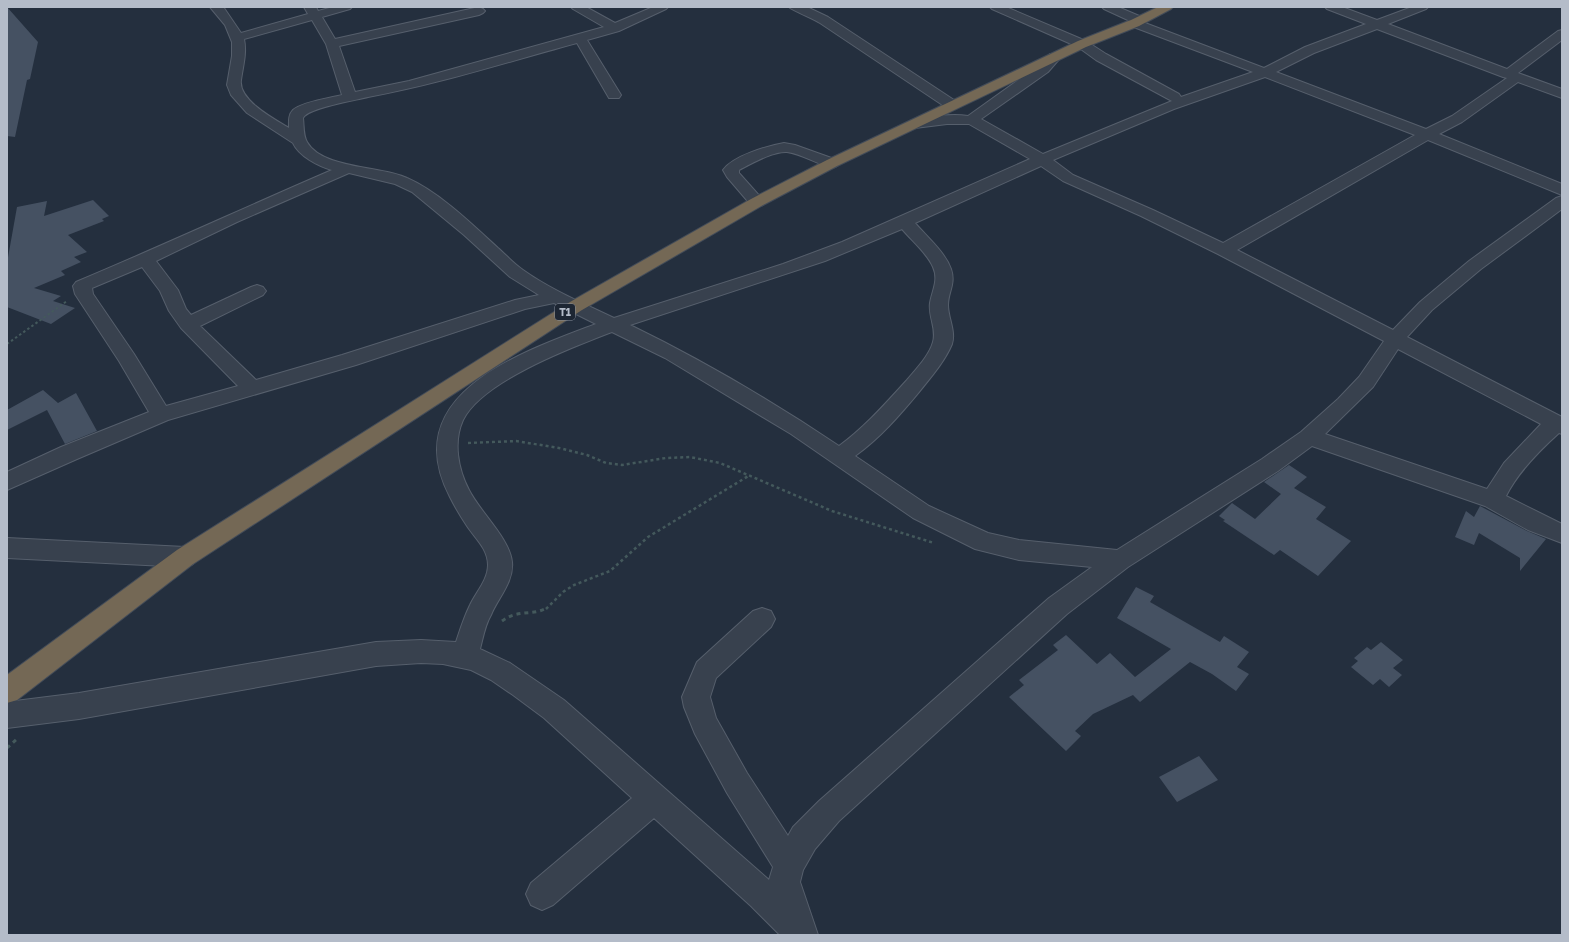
<svg xmlns="http://www.w3.org/2000/svg" width="1569" height="942" viewBox="0 0 1569 942" font-family="'Golos Text',sans-serif">
  <style>
    .building { fill: #455162 }
    .lines { fill: none; stroke-linecap: round; stroke-linejoin: round }
    .minor-casing { stroke: #565f6c; stroke-width: 2 }
    .highway-casing { stroke: #434c59; stroke-width: 2 }
    .path-far2 { stroke: #44595c; stroke-width: 2; stroke-dasharray: 2.5 2.5; stroke-linecap: butt }
    .path-far1 { stroke: #44595c; stroke-width: 2.5; stroke-dasharray: 3 3; stroke-linecap: butt }
    .path { stroke: #44595c; stroke-width: 3; stroke-dasharray: 4 4; stroke-linecap: butt }
    .minor { fill: #38414e; fill-rule: evenodd }
    .highway { fill: #746855; fill-rule: evenodd }
    .labels { text-anchor: middle; stroke-width: 3; stroke-linejoin: round; paint-order: stroke }
    .shield { fill: #1d2633; stroke: #878f9c; stroke-width: 1 }
    .shield-label { font-size: 10px; font-weight: bold; fill: #b4bcc9 }
  </style>
  <rect width="100%" height="100%" fill="#242f3e"/>
  <path class="building" d="M7 7 38 42 30 79 27 80 15 137 7 136Z
    M93 200 109 216 102 219 104 221 68 235 87 252 74 257 81 262 61 271 65 275 34 288 61 296 53 301 75 308 51 324 7 307V263L17 207 47 201 44 216Z
    M43 390 58 403 76 393 97 431 65 444 47 410 7 430V410Z
    M1289 465 1307 477 1294 488 1326 507 1316 519 1351 541 1318 576 1280 550 1274 555 1223 521 1225 520 1219 516 1232 503 1255 519 1281 494 1264 482Z
    M1480 506 1527 531 1546 539 1520 571V558L1479 533 1474 545 1455 537 1466 511 1474 517Z
    M1136 587 1154 596 1150 602 1220 642 1224 636 1249 652 1237 667 1249 674 1236 691 1212 674 1190 662 1140 702 1133 695 1093 714 1075 731 1081 736 1066 751 1009 697 1024 685 1019 680 1058 650 1053 645 1066 635 1097 664 1110 653 1135 677 1171 649 1117 618Z
    M1381 642 1403 660 1393 668 1402 675 1389 687 1380 679 1373 685 1351 667 1358 661 1354 658 1367 647 1371 650Z
    M1199 756 1218 780 1177 802 1159 777Z"/>
  <g class="lines">
    <defs>
      <path id="minor" d="M210 7 224 8 241 33 308 14 304 7H316L318 11 333 7H352L350 9 322 17 335 39 479 7 483 9 485 11 483 13 479 15 339 46 355 92 409 81 604 27 573 9 571 7H586L615 23 653 7H668L666 9 619 31 587 40 621 95 619 98H609L577 43C507 62 439 84 368 97 357 100 307 108 303 118 304 126 303 135 307 142 322 169 382 166 407 178 439 192 472 224 498 248 506 255 514 264 523 270 551 290 583 303 614 318L783 264 842 242 1030 159 969 124H947L915 128 910 127 908 124 910 121C928 117 950 113 968 116L1038 66 1050 54H1060L1061 57 1048 72 981 119 1043 154 1172 101 1096 60 1078 47 992 9 990 7H1006L1086 41 1106 54 1179 94 1181 97 1253 72 1131 26 1129 23 1130 21 1104 9 1102 7H1118L1144 18 1146 21 1145 23 1264 68 1305 47 1366 24 1327 9 1325 7H1342L1377 20 1412 7H1428L1426 9 1388 24 1507 69 1558 31 1562 30V40L1518 73 1562 89V98L1518 82 1462 122 1439 134 1562 184V195L1428 140 1237 250 1393 330 1420 302 1469 261 1556 198 1562 196V209L1481 269 1432 310 1407 337 1562 417V434L1559 433C1539 451 1518 472 1506 496L1562 524V543L1528 530 1485 506 1312 446 1278 471 1128 567 1067 614 839 821 815 849 803 870 800 882 818 935H780L751 906 654 818 553 905 542 910 531 905 526 894 531 883 632 798 544 718 513 695 491 680 471 670 443 664 421 663 376 666 79 719 7 728V702L79 693 376 642 421 640 456 642C460 630 464 617 470 605 476 592 488 580 488 565 488 549 475 538 467 526 461 517 455 507 450 497 396 394 522 352 596 324L554 303 525 309 356 365 168 420 77 459 7 490V472L61 447 149 412 119 361 75 294 73 286 76 282C162 246 246 207 332 170 318 166 299 156 293 143L247 113 231 95 227 85 232 56V42L225 25ZM312 20 326 44 342 95C330 98 302 102 293 110 288 115 289 122 289 128 274 119 238 100 241 80 243 66 247 53 244 39ZM1377 29 1503 77 1507 78 1452 116 1426 129 1276 72 1314 53ZM1265 77 1415 135 1223 243 1153 210 1073 175 1053 160 1174 109ZM1041 166 1063 181 1141 216 1218 254 1384 341 1359 377 1338 399 1301 432 1262 459 1117 550 1019 540 988 533 929 506 855 456C880 438 899 416 919 392 931 377 945 361 952 344 956 331 948 318 948 305 948 292 956 284 951 269 945 252 927 237 915 223ZM349 173 395 184 412 192 464 235 510 277 539 295 515 300 342 355 256 380 200 326 263 295 266 291 263 287 257 285 251 287 191 315 186 309 178 290 156 261 237 222ZM902 229C912 241 927 253 933 267 939 280 932 291 930 303 928 316 937 329 933 342 929 356 916 369 907 380 885 404 865 427 839 446 772 401 702 360 630 325L825 261ZM142 267 160 291 169 311 181 328 238 386 166 406 134 354 93 294 92 288ZM612 332 665 358 791 434 913 518 975 549 1019 560 1092 567 1049 598 819 801 793 827 788 836 747 773 716 718 710 697 716 678 771 627 775 619 771 611 762 608 753 611 697 662 682 697 684 707 695 734 727 793 773 867 769 880 564 700 510 663 480 649C483 638 485 625 491 615 498 598 514 582 512 562 510 539 480 512 469 490 458 469 453 442 463 420 482 381 573 347 612 332ZM1398 349 1541 424 1504 463 1487 489 1325 434 1373 387Z
        M789 7H807L828 17 957 102 959 105 957 108 952 109 947 108 820 23C814 19 792 10 789 7Z
        M784 143 795 145 837 160 840 163 837 166 832 168C817 164 802 154 787 152 773 151 751 164 739 170V173L765 202 763 205 757 207 751 205 727 177 723 170C733 156 767 146 784 143Z
        M7 538 185 547 193 550 197 557 193 564 185 567 7 558Z"/>
      <path id="highway" d="M1158 7H1173L1171 9 1139 26 1086 47 837 166 763 205 582 310 193 564 17 700 7 703V675L177 550 570 302 751 199 827 160 1078 41 1131 20Z"/>
    </defs>
    <use href="#minor" class="minor-casing"/>
    <use href="#highway" class="highway-casing"/>
    <path class="path-far2" d="M7 344 67 301"/>
    <path class="path-far1" d="M468 443 516 441 559 448 587 455 606 463 622 465 666 458 690 457 720 463 832 511 934 543
      M546 609 563 592 574 585 610 571 648 537 750 475"/>
    <path class="path" d="M502 621C518 609 532 616 547 608
      M7 748 17 739"/>
    <use href="#minor" class="minor"/>
    <use href="#highway" class="highway"/>
  </g>
  <g class="labels">
    <rect class="shield" x="555" y="304" width="20" height="16" rx="3"/>
    <g class="shield-label">
      <text x="565" y="316">T1</text>
    </g>
  </g>
  <rect width="1569" height="942" fill="none" stroke="#b4bcc9" stroke-width="16"/>
</svg>
